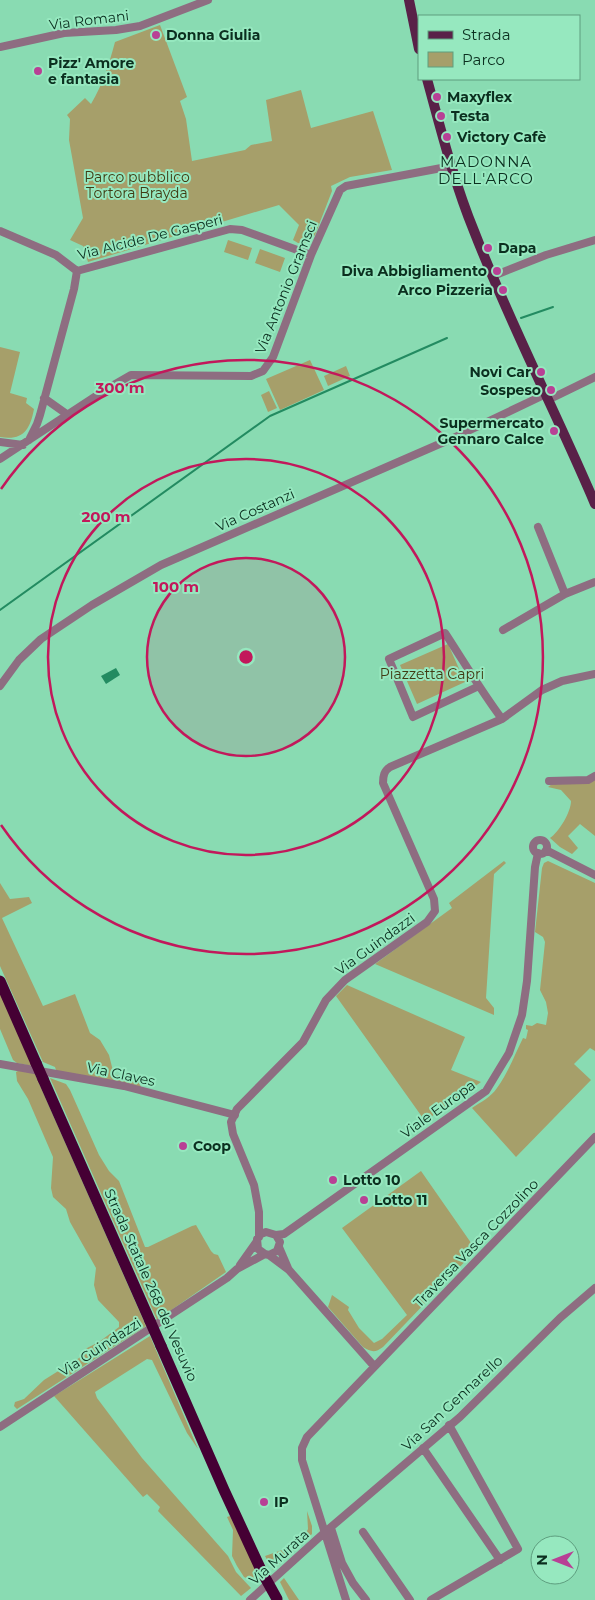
<svg xmlns="http://www.w3.org/2000/svg" width="595" height="1600" viewBox="0 0 595 1600" font-family="Montserrat,sans-serif">
  <style>
    .green { fill: #a69f6a }
    .water { fill: #238b61 }
    .lines { fill: none; stroke-linecap: round; stroke-linejoin: round }
    .stream { stroke: #238b61; stroke-width: 2 }
    .minor { stroke: #8e6d81; stroke-width: 8 }
    .major { stroke: #592148; stroke-width: 10 }
    .highway { stroke: #450034; stroke-width: 11 }
    .highway-bridge { stroke: #450034; stroke-width: 11 }
    .ring { fill: none; stroke: #c2185b; stroke-width: 2.5 }
    .poi-dot { fill: #b84095; stroke: #96e8bf; stroke-width: 2 }
    .labels { text-anchor: middle; stroke-width: 4; stroke-linejoin: round; paint-order: stroke }
    .street-label { font-size: 14px; fill: #0b2f1f; stroke: #96e8bf }
    .poi-label { font-size: 14px; font-weight: bold; fill: #0b2f1f; stroke: #96e8bf; text-anchor: start }
    .park-label { font-size: 14px; fill: #403b13; stroke: #96e8bf }
    .neighbourhood-label { font-size: 15px; letter-spacing: 1px; fill: #0b2f1f; stroke: #96e8bf }
    .centre { fill: #c2185b; stroke: #96e8bf; stroke-width: 2.5 }
    .ring-label { font-size: 15px; text-anchor: middle; font-weight: bold; fill: #c2185b; stroke: #96e8bf; stroke-width: 4; stroke-linejoin: round; paint-order: stroke }
  </style>
  <rect width="100%" height="100%" fill="#89dbb2"/>
  <path class="green" d="M160 25 187 97 180 101 186 119 192 161 245 150 251 145 272 141 266 100 301 90 311 128 373 111 392 170 350 177 331 186 332 191 315 235 307 243H298L293 240 299 225 279 205 88 262 83 246 70 240 83 218 69 140 70 119 67 115 85 98 91 104C103 84 109 64 115 42Z
    M228 240 252 248 248 260 224 252Z
    M260 249 285 258 280 272 255 263Z
    M0 347 20 352 10 393 27 398 26 403 34 409C30 430 23 441 0 437Z
    M310 360 324 390 280 410 266 379Z
    M346 366 350 376 328 386 324 376Z
    M269 391 277 408 268 412 261 395Z
    M448 644 465 682 417 704 400 665Z
    M595 778V836L580 824 568 836 578 848 572 854 560 847 550 838C559 832 571 812 571 801L561 790 548 787 552 784Z
    M504 861 506 863 494 874 486 998 494 1008V1015L375 964 452 908 449 903Z
    M548 861 595 883V1051L590 1048 574 1064 591 1080 516 1157 472 1108C481 1102 491 1097 497 1088 508 1073 515 1054 523 1038L526 1039 528 1030 526 1029V1025L532 1026 537 1023 546 1025 548 1013 546 1002 540 990 545 942 543 937 535 932 542 868 544 863Z
    M0 883 10 899 29 897 32 903 2 918 43 1006 75 994 90 1033 100 1040 109 1055 113 1071 116 1075C131 1076 136 1074 142 1089L57 1073 55 1067 43 1062 0 966Z
    M347 985 465 1037 451 1070 481 1082 425 1121 336 996Z
    M0 993 32 1066 17 1063 13 1060 0 1029Z
    M20 1070 34 1072 146 1326 17 1409 14 1406 15 1402 24 1399 44 1380 79 1358 87 1348 99 1342 119 1327V1322L98 1300 94 1285 96 1268 70 1222 66 1209 53 1197 51 1188 53 1157 28 1099 17 1081 16 1072Z
    M50 1078 66 1084 70 1090 99 1155 109 1171 119 1181 145 1247H148L192 1226 196 1225 211 1251 214 1254 218 1255 226 1272 157 1320Z
    M421 1171 476 1250 383 1347C375 1353 371 1352 363 1347L328 1307 332 1295 349 1307 348 1310 359 1328 374 1343 382 1339 407 1315 342 1228Z
    M150 1336 198 1449 187 1433 152 1360 147 1359 95 1392 97 1398 142 1458 228 1556 236 1572 251 1588 241 1596 158 1511 160 1507 147 1494 143 1497 54 1396Z
    M307 1511 312 1526V1534L273 1570 265 1556 285 1549 289 1544 305 1535 308 1529Z
    M230 1516 261 1579 256 1582 244 1577 237 1566 232 1556 233 1530 227 1517Z
    M284 1578 299 1600H289L280 1582Z"/>
  <path class="water" d="M116 668 120 675 106 684 101 676Z"/>
  <g class="lines">
    <path class="stream" d="M521 318 553 307
      M0 610 270 416 447 338"/>
    <path class="minor" d="M0 47 64 33 116 30 140 26 208 0
      M0 231 56 255 77 271 230 229 242 230 311 255
      M493 276 546 255 595 240
      M44 398 68 415
      M548 400 595 377
      M29 440 37 424 40 415 74 289 77 271
      M0 442 23 445
      M0 459 105 390 131 375 251 376 263 371 273 357 311 255 340 190 346 186 452 166
      M538 527 565 594
      M503 630 565 594 595 582
      M0 686 19 660 41 639 92 605 161 565 451 439 546 394
      M479 686 413 717 389 659 445 633C464 662 481 691 502 719
      M549 781 588 780 595 776
      M533 847a7 7 0 1 1 14 0a7 7 0 1 1-14 0Z
      M546 850 595 875
      M0 1064 124 1086 235 1115
      M276 1235 284 1234 486 1091 509 1053 522 1015 527 981 535 867 538 853
      M259 1237V1212L254 1185 233 1134 231 1122 237 1109 303 1042 326 1000 345 980 427 922 435 911 434 899 383 783C383 776 384 771 390 767L502 719 542 690 562 681 595 674
      M279 1247 288 1268
      M269 1255 277 1251 280 1242 276 1235 266 1232 261 1234 257 1239 258 1249 265 1254 269 1255 289 1270 374 1366
      M240 1265 257 1241
      M0 1427 227 1278 237 1269 265 1254
      M423 1448 500 1560
      M331 1528 342 1563 353 1583 366 1600
      M363 1532 410 1600
      M250 1600 324 1533 460 1417 560 1318 595 1288
      M346 1600 302 1460V1448L307 1437 595 1137
      M431 1600 518 1549 449 1425"/>
    <path class="major" d="M409 0 419 49
      M427 79C441 130 454 182 474 231 510 324 556 412 595 504"/>
    <path class="highway" d="M0 981 36 1063
      M43 1079 150 1321
      M161 1346 224 1490 262 1572"/>
    <path class="highway-bridge" d="M36 1063 43 1079
      M150 1321 161 1346
      M262 1572 277 1599"/>
  </g>
  <circle cx="246" cy="657" r="99" fill="#c2185b" fill-opacity=".12"/>
  <g class="ring">
    <circle cx="246" cy="657" r="99"/>
    <circle cx="246" cy="657" r="198"/>
    <path d="M1 489A297 297 0 1 1 1 825"/>
  </g>
  <g class="poi-dot">
    <circle cx="156" cy="35" r="5"/>
    <circle cx="38" cy="71" r="5"/>
    <circle cx="437" cy="97" r="5"/>
    <circle cx="441" cy="116" r="5"/>
    <circle cx="447" cy="137" r="5"/>
    <circle cx="488" cy="248" r="5"/>
    <circle cx="497" cy="271" r="5"/>
    <circle cx="503" cy="290" r="5"/>
    <circle cx="541" cy="372" r="5"/>
    <circle cx="551" cy="390" r="5"/>
    <circle cx="554" cy="431" r="5"/>
    <circle cx="183" cy="1146" r="5"/>
    <circle cx="333" cy="1180" r="5"/>
    <circle cx="364" cy="1200" r="5"/>
    <circle cx="264" cy="1502" r="5"/>
  </g>
  <g class="labels">
    <g class="street-label">
      <text transform="translate(89 20) rotate(-7)" y="5">Via Romani</text>
      <text transform="translate(150 237) rotate(-14)" y="5">Via Alcide De Gasperi</text>
      <text transform="translate(286 287) rotate(-68)" y="5">Via Antonio Gramsci</text>
      <text transform="translate(255 510) rotate(-24)" y="5">Via Costanzi</text>
      <text transform="translate(375 944) rotate(-36)" y="5">Via Guindazzi</text>
      <text transform="translate(121 1074) rotate(12)" y="5">Via Claves</text>
      <text transform="translate(438 1109) rotate(-36)" y="5">Viale Europa</text>
      <text transform="translate(476 1243) rotate(-46)" y="5">Traversa Vasca Cozzolino</text>
      <text transform="translate(151 1285) rotate(66)" y="5">Strada Statale 268 del Vesuvio</text>
      <text transform="translate(100 1347) rotate(-33)" y="5">Via Guindazzi</text>
      <text transform="translate(452 1403) rotate(-43)" y="5">Via San Gennarello</text>
      <text transform="translate(279 1557) rotate(-42)" y="5">Via Murata</text>
    </g>
    <g class="poi-label">
      <text x="166" y="40">Donna Giulia</text>
      <text x="48" y="68">Pizz' Amore<tspan x="48" dy="16">e fantasia</tspan></text>
      <text x="447" y="102">Maxyflex</text>
      <text x="451" y="121">Testa</text>
      <text x="457" y="142">Victory Cafè</text>
      <text x="498" y="253">Dapa</text>
      <text x="487" y="276" text-anchor="end">Diva Abbigliamento</text>
      <text x="493" y="295" text-anchor="end">Arco Pizzeria</text>
      <text x="531" y="377" text-anchor="end">Novi Car</text>
      <text x="541" y="395" text-anchor="end">Sospeso</text>
      <text x="544" y="428" text-anchor="end">Supermercato<tspan x="544" dy="16">Gennaro Calce</tspan></text>
      <text x="193" y="1151">Coop</text>
      <text x="343" y="1185">Lotto 10</text>
      <text x="374" y="1205">Lotto 11</text>
      <text x="274" y="1507">IP</text>
    </g>
    <g class="park-label">
      <text x="137" y="182">Parco pubblico<tspan x="137" dy="16">Tortora Brayda</tspan></text>
      <text x="432" y="679">Piazzetta Capri</text>
    </g>
    <g class="neighbourhood-label">
      <text x="486" y="167">MADONNA<tspan x="486" dy="17">DELL'ARCO</tspan></text>
    </g>
  </g>
  <circle cx="246" cy="657" r="8" class="centre"/>
  <g class="ring-label">
    <text x="120" y="393">300 m</text>
    <text x="106" y="522">200 m</text>
    <text x="176" y="592">100 m</text>
  </g>
  <rect x="418" y="15" width="162" height="65" fill="#96e8bf" stroke="#5e9e7f"/>
  <rect x="428" y="31" width="25" height="8" fill="#592148" stroke="#5e9e7f"/>
  <text x="462" y="40" font-size="15" fill="#0b2f1f">Strada</text>
  <rect x="428" y="52" width="25" height="15" fill="#a69f6a" stroke="#5e9e7f"/>
  <text x="462" y="65" font-size="15" fill="#0b2f1f">Parco</text>
  <g transform="translate(555 1560) rotate(270)"><circle r="24" fill="#96e8bf" stroke="#5e9e7f"/>
  <path d="M0-4L9 19L0 12L-9 19Z" fill="#b84095"/>
  <text y="-8" font-size="14" font-weight="bold" text-anchor="middle" fill="#0b2f1f">N</text>
  </g>
</svg>
